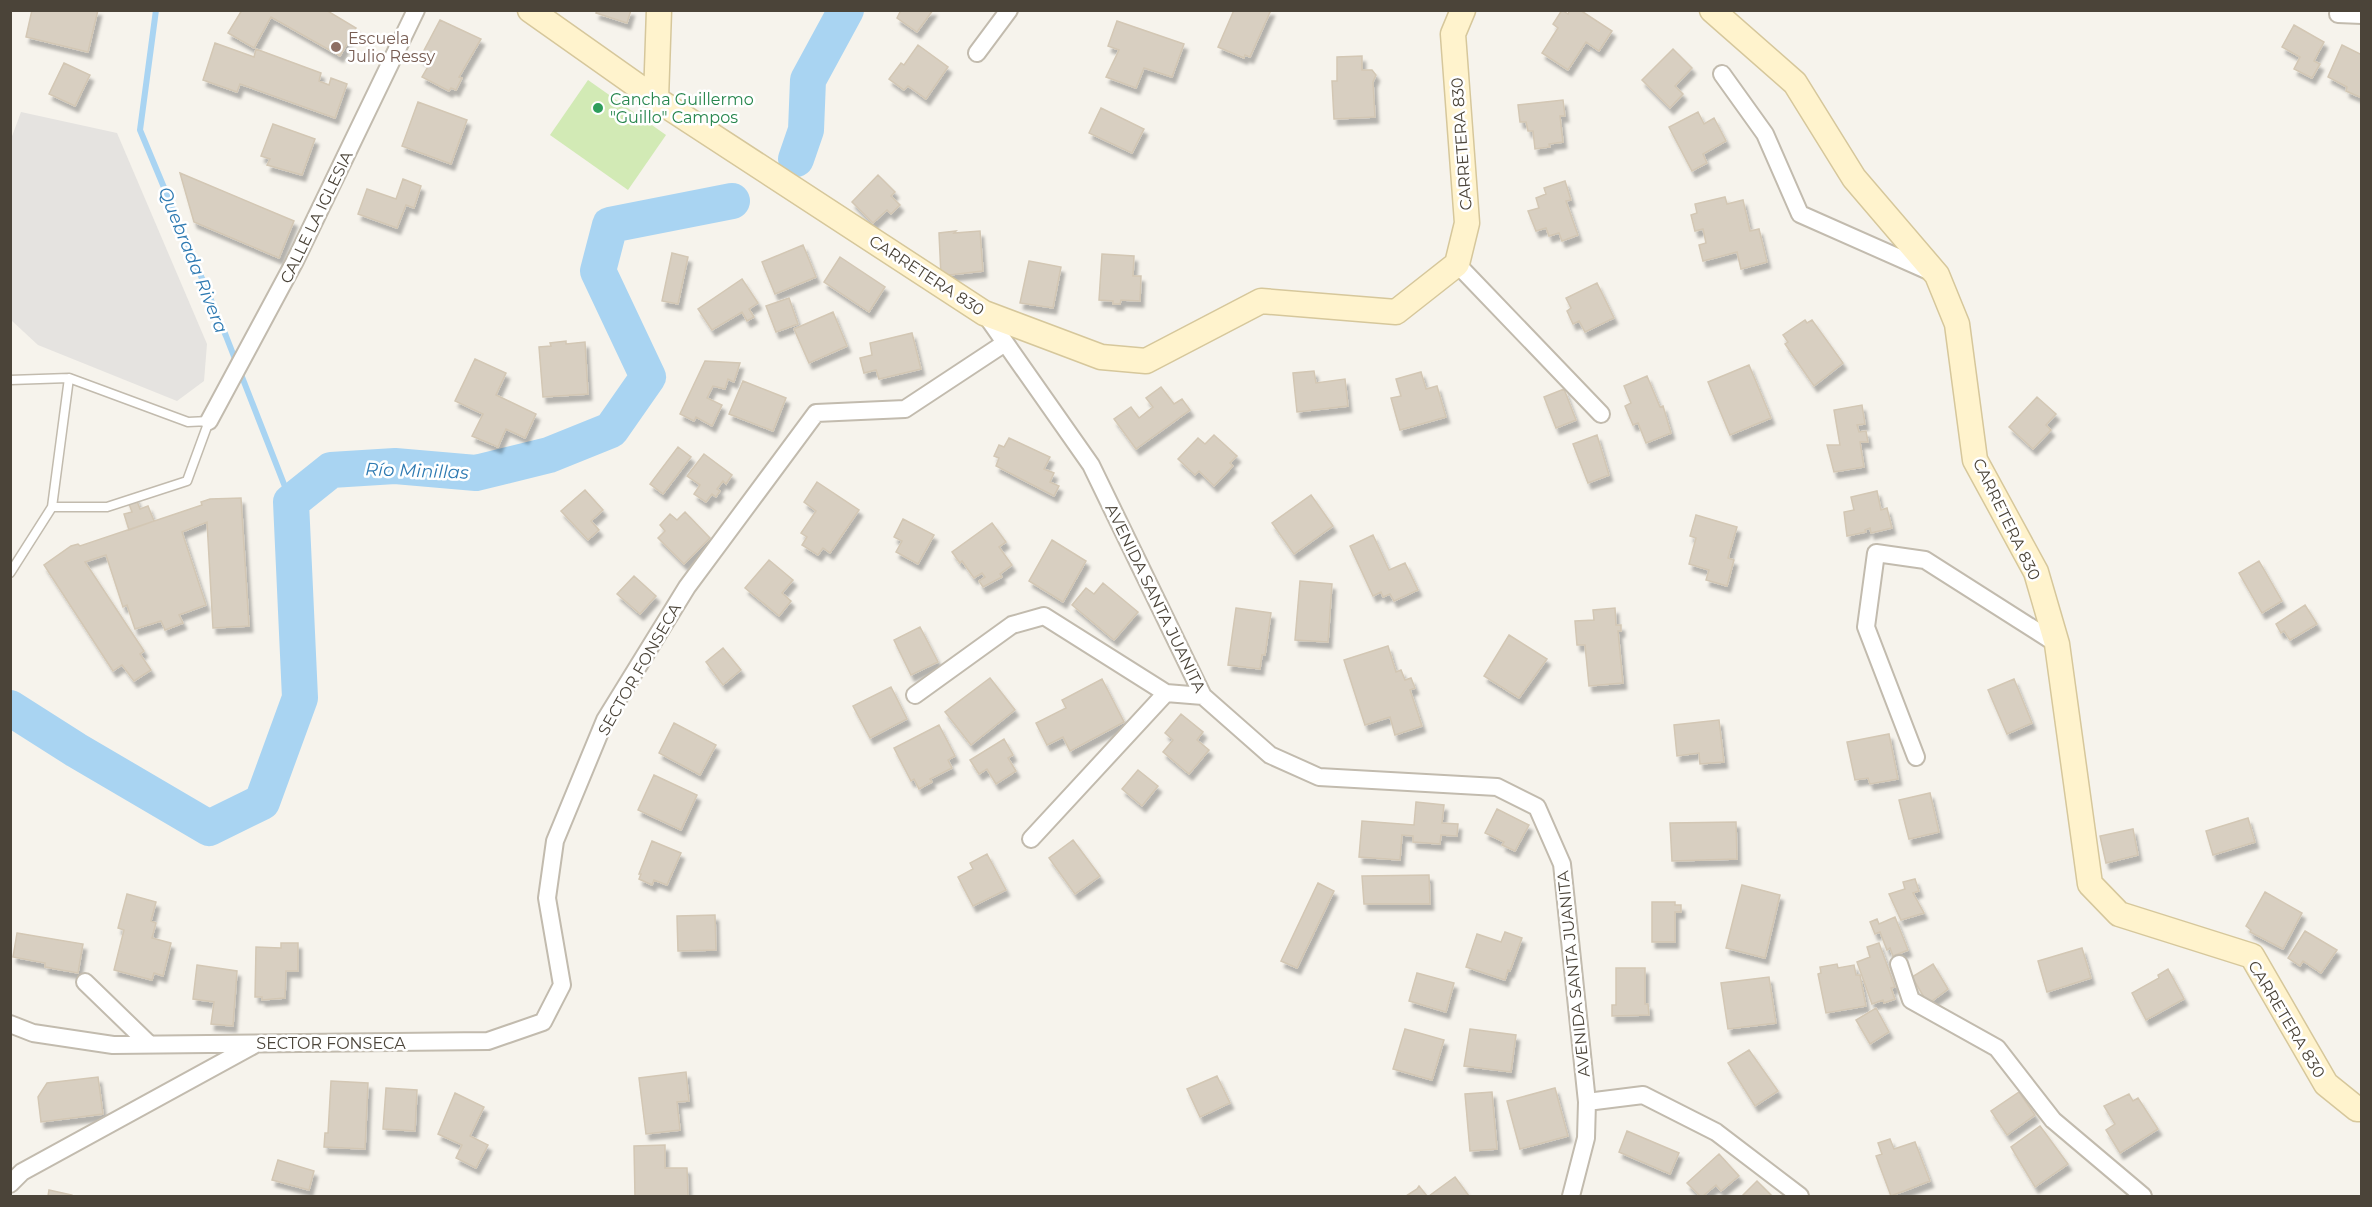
<svg xmlns="http://www.w3.org/2000/svg" width="2372" height="1207" viewBox="0 0 2372 1207" font-family="Montserrat,sans-serif">
  <style>
    .green { fill: #d2eab5 }
    .parking { fill: #e5e3e0 }
    .lines { fill: none; stroke-linecap: round; stroke-linejoin: round }
    .stream { stroke: #a9d4f2; stroke-width: 6 }
    .river { stroke: #a9d4f2; stroke-width: 36 }
    .building { fill: #d8cfc1; stroke: #d3c7b4; stroke-width: 1.5; filter: url(#shadow) }
    .lane-casing { stroke: #c2bbae; stroke-width: 11 }
    .street-casing { stroke: #c2bbae; stroke-width: 20 }
    .secondary-casing { stroke: #d6c79b; stroke-width: 27 }
    .lane { stroke: #fff; stroke-width: 8 }
    .street { stroke: #fff; stroke-width: 16 }
    .secondary { stroke: #fff3cd; stroke-width: 24 }
    .education-dot { fill: #8d6e63; stroke: #fff; stroke-width: 2 }
    .leisure-dot { fill: #2e9e5b; stroke: #fff; stroke-width: 2 }
    .labels { text-anchor: middle; stroke-width: 5; stroke-linejoin: round; paint-order: stroke }
    .education-label { font-size: 16px; fill: #785e54; stroke: #fff; text-anchor: start }
    .leisure-label { font-size: 16px; fill: #27864d; stroke: #fff; text-anchor: start }
    .street-label { font-size: 16px; fill: #4b4439; stroke: #fff }
    .water-label { font-size: 18px; font-style: italic; fill: #2e7ab2; stroke: #fff }
  </style>
  <defs>
    <filter id="shadow"><feDropShadow dx="3.5" dy="6" stdDeviation="1.5" flood-color="#0004"/></filter>
  </defs>
  <rect width="100%" height="100%" fill="#f6f3ec"/>
  <path class="green" d="M588 80 666 135 628 190 550 135Z"/>
  <path class="parking" d="M21 112 117 133 207 344 204 381 177 401 38 345 11 320V139Z"/>
  <g class="lines">
    <path class="stream" d="M156 10 140 130 226 336 291 502"/>
    <path class="river" d="M796 159 806 130 808 80 846 10
      M10 708 76 750 209 828 262 802 300 698 291 502 331 470 395 466 476 473 549 455 611 430 648 377 598 271 610 225 732 201"/>
  </g>
  <path class="building" d="M32 10H98L88 52 26 37Z
    M242 10H326L356 28 340 56 271 17 254 48 228 33Z
    M597 10H631L627 23 596 13Z
    M933 10 917 32 897 18 901 10Z
    M1234 10H1271L1250 57 1245 55 1244 58 1218 47Z
    M1562 10 1568 14 1570 10H1580L1612 31 1599 51 1586 42 1568 70 1542 53 1558 28 1553 24Z
    M440 20 481 39 459 77 462 78 456 90 451 88 449 91 422 77 430 63 420 58Z
    M1117 21 1184 44 1172 77 1144 68 1136 88 1106 77 1119 50 1108 46Z
    M2294 25 2324 42 2314 61 2320 64 2312 78 2294 69 2300 57 2282 47Z
    M215 43 254 57 256 49 321 73 319 81 329 85 331 78 347 84 335 118 240 84 237 92 203 80Z
    M918 45 948 67 926 99 908 86 904 90 889 79 901 63 904 65Z
    M2342 45 2362 55V98L2346 91 2347 87 2328 77Z
    M1673 49 1692 68 1675 86 1683 94 1670 108 1642 80Z
    M1362 56V70H1372L1376 75 1373 82 1375 117 1334 119 1332 81H1337V57Z
    M64 63 90 75 75 106 49 94Z
    M1563 100 1565 116H1560L1563 142 1549 144 1550 147 1535 149 1533 131H1528L1526 122H1520L1518 105Z
    M418 102 467 120 451 164 402 146Z
    M1101 108 1144 129 1132 153 1089 133Z
    M1698 112 1704 124 1714 118 1726 141 1703 154 1707 163 1692 171 1669 127Z
    M273 124 315 139 302 175 267 165 270 159 261 156Z
    M180 173 294 221 279 258 194 222Z
    M878 175 895 192 891 196 900 205 891 214 887 210 873 223 852 202Z
    M403 179 421 186 414 208 406 205 397 228 358 214 367 189 396 199Z
    M1565 181 1571 200 1566 201 1578 235 1562 241 1559 233 1549 236 1546 228 1536 231 1528 211 1539 208 1536 198 1546 194 1544 188Z
    M1725 197 1727 204 1743 200 1750 231 1759 229 1767 262 1741 269 1737 252 1703 261 1699 245 1706 243 1703 229 1695 231 1691 215 1697 213 1695 204Z
    M956 231 954 233 980 231 983 271 941 276 939 233Z
    M803 245 816 277 775 294 762 262Z
    M672 253 688 257 678 304 662 301Z
    M1102 254 1134 256 1133 276H1141L1140 301 1121 300 1120 304H1113V301L1099 300Z
    M840 257 885 287 869 312 824 282Z
    M1029 261 1061 267 1053 308 1020 303Z
    M742 279 758 303 749 309 754 317 747 321 742 312 712 330 698 309Z
    M1597 283 1614 318 1585 332 1579 321 1573 324 1567 311 1571 308 1566 298Z
    M789 298 798 324 776 332 766 306Z
    M833 312 847 346 809 363 794 329Z
    M1805 320 1807 323 1812 320 1843 363 1814 386 1785 344 1788 342 1783 335Z
    M912 333 921 369 879 379 876 370 864 373 860 358 872 355 870 343Z
    M566 341V344L585 342 588 394 543 397 539 347 551 346 550 343Z
    M475 359 506 373 496 395 536 414 525 438 506 429 498 447 472 436 483 414 455 401Z
    M705 361 740 363 734 382 728 379 725 389 713 386 707 398 722 405 712 426 696 417 694 421 680 414Z
    M1749 365 1771 418 1730 435 1708 382Z
    M1314 371 1316 383 1345 379 1348 406 1297 412 1293 373Z
    M1421 372 1426 389 1437 386 1446 417 1400 430 1391 398 1401 396 1396 379Z
    M1647 376 1660 407 1663 406 1671 433 1646 443 1638 423 1633 425 1625 406 1631 403 1624 386Z
    M743 381 786 398 773 431 729 414Z
    M1161 387 1174 404 1182 399 1190 410 1136 449 1114 419 1131 407 1139 418 1153 407 1146 398Z
    M1564 389 1576 420 1556 428 1544 397Z
    M2037 397 2056 414 2046 425 2051 430 2033 449 2009 427Z
    M1862 405 1865 424 1857 425 1859 432 1866 431 1868 442H1860L1864 467 1834 472 1827 445H1840L1834 410Z
    M1214 435 1237 456 1230 463 1233 466 1214 486 1199 471 1195 475 1178 459 1198 438 1205 444Z
    M1597 435 1609 475 1588 483 1573 444Z
    M1009 438 1050 457 1044 469 1054 473 1050 482 1059 486 1054 496 996 466 999 458 994 456 999 445 1004 447Z
    M678 447 691 457 663 494 650 484Z
    M704 454 732 475 726 484 723 481 717 489 720 491 716 497 712 494 706 502 694 494 700 485 687 476Z
    M817 482 859 510 830 553 823 548 818 555 802 545 807 537 801 533 816 511 804 502Z
    M585 490 603 510 591 521 599 530 588 540 561 511Z
    M1877 491 1881 510 1887 508 1892 528 1871 533 1870 528 1865 530 1866 532 1847 536 1844 512 1854 510 1851 497Z
    M1311 495 1333 526 1294 554 1272 523Z
    M135 496 140 509 148 506 154 521 129 530 124 514 132 512 127 498Z
    M241 498 249 626 213 628 207 522 182 532 206 605 179 615 183 623 165 630 161 621 135 629 127 605 123 607 106 555 85 562 144 651 140 654 151 670 134 681 122 665 113 671 44 565 71 546 78 544 80 546 202 505 201 502 210 499Z
    M685 512 710 538 684 564 658 538 665 531 660 525 670 514 677 520Z
    M1696 515 1737 527 1728 558 1734 560 1727 586 1706 580 1709 570 1689 564 1696 538 1690 536Z
    M903 519 934 535 918 564 896 552 902 541 894 537Z
    M992 523 1006 542 999 547 1012 565 1000 574 1002 577 983 587 979 581 985 577 982 573 974 578 962 561 960 563 952 552Z
    M1373 535 1389 570 1405 563 1418 590 1394 601 1390 594 1383 597 1381 592 1373 596 1350 546Z
    M1052 540 1086 561 1063 602 1029 581Z
    M769 560 793 580 782 593 791 601 779 616 745 588Z
    M2259 561 2282 601 2262 613 2239 573Z
    M634 576 656 596 640 614 617 594Z
    M1300 581 1332 584 1328 642 1295 640Z
    M1103 583 1138 612 1114 640 1072 605 1086 588 1094 594Z
    M2305 605 2317 624 2290 640 2284 631 2281 633 2276 624Z
    M1236 608 1271 613 1265 655H1262L1260 669 1228 665Z
    M1615 608 1616 625H1621V631H1618L1623 683 1589 686 1585 645H1577L1575 621 1594 620 1593 610Z
    M920 627 938 662 911 675 894 640Z
    M1509 635 1547 659 1519 698 1484 676Z
    M1388 646 1396 672 1401 670 1405 680 1411 678 1415 688 1410 690 1422 726 1395 735 1390 717 1365 725 1344 660Z
    M723 648 741 670 723 685 706 662Z
    M990 678 1015 710 971 745 945 712Z
    M1102 679 1124 722 1070 751 1063 737 1047 745 1036 723 1066 708 1062 700Z
    M2014 679 2032 723 2007 734 1988 690Z
    M891 687 907 719 870 738 853 706Z
    M1181 714 1203 732 1197 740 1209 750 1189 774 1163 752 1173 740 1165 733Z
    M1719 720 1724 762 1700 764 1699 753 1677 756 1674 725Z
    M674 723 716 745 700 775 659 753Z
    M939 725 955 756 948 760 952 768 930 779 932 782 919 789 914 779 911 781 894 748Z
    M1889 734 1898 779 1870 784 1868 778 1855 780 1847 742Z
    M1004 739 1013 755 1008 758 1016 771 996 784 987 769 979 774 970 760Z
    M1138 770 1158 786 1142 806 1122 789Z
    M654 775 697 795 681 830 638 810Z
    M1930 793 1939 832 1909 839 1899 800Z
    M1416 802 1444 805 1442 823 1458 824 1457 836 1441 835 1440 844 1413 842V836L1402 835 1400 860 1359 857 1362 821 1414 825Z
    M1497 809 1529 825 1515 851 1502 845 1504 842 1485 833Z
    M2248 818 2255 842 2213 855 2206 831Z
    M1736 822 1737 859 1672 861 1670 823Z
    M2133 829 2138 855 2106 863 2100 836Z
    M1073 840 1100 876 1075 894 1049 858Z
    M652 841 681 853 667 885 654 880 652 885 639 879 641 874H639Z
    M987 854 1006 890 973 906 958 877 973 869 970 863Z
    M1429 875 1430 904H1364L1362 876Z
    M1915 879 1919 891 1913 893 1924 913 1901 920 1889 894 1905 889 1903 882Z
    M1318 883 1334 891 1297 968 1281 961Z
    M1742 885 1780 895 1765 958 1726 948Z
    M2265 892 2302 913 2283 949 2250 932 2251 930 2246 926Z
    M127 894 156 902 151 921 156 923 152 938 171 943 163 976 154 973 152 980 114 970 124 930 118 928Z
    M1652 902H1675V905H1681V912H1675V942H1652Z
    M715 915 716 950 678 951 677 916Z
    M1895 917 1908 950 1893 956 1890 948 1887 950 1880 932 1875 934 1870 922 1877 919 1879 924Z
    M2305 931 2337 950 2321 973 2303 961 2300 966 2288 958Z
    M1505 932 1522 938 1510 971 1508 970 1505 980 1466 967 1477 934 1501 942Z
    M17 933 83 944 78 973 45 967V963L13 957Z
    M281 943H298V971H286L285 998 262 1000V997H255L256 947 281 948Z
    M1879 943 1895 987 1891 988 1895 999 1884 1003 1883 1000 1872 1004 1857 962 1870 957 1867 947Z
    M2082 948 2091 978 2047 992 2038 961Z
    M1837 964 1838 968 1854 965 1856 975H1860L1866 1006 1826 1013 1818 974 1821 973 1820 967Z
    M1933 964 1948 989 1928 1004 1912 977Z
    M197 965 237 971 233 1026 211 1024 214 1002 193 999Z
    M1616 968H1645V1004H1648L1649 1015 1612 1016V1005H1616Z
    M2168 969 2184 999 2146 1020 2132 993 2159 978 2158 975Z
    M1417 973 1454 983 1446 1012 1409 1001Z
    M1769 977 1776 1023 1728 1029 1721 983Z
    M1876 1008 1889 1032 1870 1044 1856 1020Z
    M1405 1029 1444 1040 1432 1080 1393 1069Z
    M1470 1029 1516 1035 1511 1072 1464 1066Z
    M1749 1050 1778 1091 1755 1106 1728 1063Z
    M686 1072 689 1101 677 1102 680 1130 646 1134 639 1078Z
    M1217 1076 1230 1103 1200 1117 1187 1089Z
    M98 1077 103 1114 41 1122 38 1097 47 1083Z
    M331 1081 368 1083 365 1149 324 1147 325 1133H328Z
    M386 1088 417 1090 415 1131 383 1129Z
    M1555 1088 1568 1136 1520 1149 1507 1101Z
    M1492 1092 1497 1149 1470 1151 1465 1094Z
    M2019 1092 2035 1115 2007 1135 1991 1111Z
    M455 1093 484 1107 470 1136 488 1145 476 1168 456 1158 462 1145 438 1134Z
    M2129 1094 2133 1101 2138 1098 2158 1129 2120 1153 2106 1130 2115 1124 2104 1106Z
    M2040 1126 2068 1164 2035 1187 2011 1147Z
    M1627 1131 1679 1153 1670 1174 1619 1152Z
    M1890 1139 1894 1149 1915 1142 1930 1181 1891 1196 1876 1156 1882 1154 1878 1143Z
    M665 1145V1168H687L688 1196H635L634 1146Z
    M1719 1154 1739 1176 1721 1191 1716 1185 1703 1196H1700L1687 1183Z
    M278 1160 314 1171 309 1190 272 1180Z
    M1455 1177 1469 1196H1429Z
    M1757 1181 1772 1196H1742Z
    M1419 1186 1427 1196H1406L1417 1189Z
    M49 1190 72 1195V1196H48Z"/>
  <g class="lines">
    <defs>
      <path id="lane" d="M10 380 69 378 188 422 209 421 187 481 107 507H52
        M10 573 52 507 69 378"/>
      <path id="street" d="M2338 14 2362 15
        M977 53 1009 10
        M1722 74 1765 134 1800 214 1931 272
        M1457 264 1601 414
        M985 314 1091 465 1203 696 1270 755 1319 777 1497 787 1537 807 1562 864 1587 1102 1586 1138 1571 1196
        M209 421 295 261 416 10
        M915 695 1012 625 1044 616 1166 693
        M1916 757 1866 627 1876 553 1925 560 2057 644
        M1031 839 1166 693 1203 696
        M1899 964 1911 1000 1997 1048 2053 1120 2143 1196
        M85 982 149 1044
        M10 1024 33 1033 113 1045 488 1041 543 1022 562 985 547 898 555 841 605 720 687 587 816 413 905 409 1005 343
        M1587 1102 1643 1095 1716 1132 1800 1196
        M10 1184 22 1172 254 1045"/>
      <path id="secondary" d="M530 10 656 99 984 313 1101 357 1146 361 1261 301 1396 312 1457 264 1467 223 1453 34 1463 10
        M1712 10 1795 83 1854 178 1937 275 1957 324 1975 460 2036 572 2057 644 2090 884 2119 914 2252 956 2326 1084 2357 1109H2362
        M656 99 659 10"/>
    </defs>
    <use href="#lane" class="lane-casing"/>
    <use href="#street" class="street-casing"/>
    <use href="#secondary" class="secondary-casing"/>
    <use href="#lane" class="lane"/>
    <use href="#street" class="street"/>
    <use href="#secondary" class="secondary"/>
  </g>
  <circle class="education-dot" cx="336" cy="47" r="6"/>
  <circle class="leisure-dot" cx="598" cy="108" r="6"/>
  <g class="labels">
    <g class="education-label">
      <text x="348" y="44">Escuela<tspan x="348" dy="18">Julio Ressy</tspan></text>
    </g>
    <g class="leisure-label">
      <text x="610" y="105">Cancha Guillermo<tspan x="610" dy="18">"Guillo" Campos</tspan></text>
    </g>
    <g class="street-label">
      <text transform="translate(1461 144) rotate(-94)" y="6">CARRETERA 830</text>
      <text transform="translate(316 217) rotate(-64)" y="6">CALLE LA IGLESIA</text>
      <text transform="translate(927 275) rotate(33)" y="6">CARRETERA 830</text>
      <text transform="translate(2007 519) rotate(64)" y="6">CARRETERA 830</text>
      <text transform="translate(1156 598) rotate(64)" y="6">AVENIDA SANTA JUANITA</text>
      <text transform="translate(639 669) rotate(-60)" y="6">SECTOR FONSECA</text>
      <text transform="translate(1573 974) rotate(-96)" y="6">AVENIDA SANTA JUANITA</text>
      <text transform="translate(2287 1019) rotate(59)" y="6">CARRETERA 830</text>
      <text x="331" y="1049">SECTOR FONSECA</text>
    </g>
    <g class="water-label">
      <text transform="translate(193 260) rotate(68)" y="6">Quebrada Rivera</text>
      <text transform="translate(417 471) rotate(2)" y="6">Río Minillas</text>
    </g>
  </g>
  <rect width="2372" height="1207" fill="none" stroke="#4b4439" stroke-width="24"/>
</svg>
